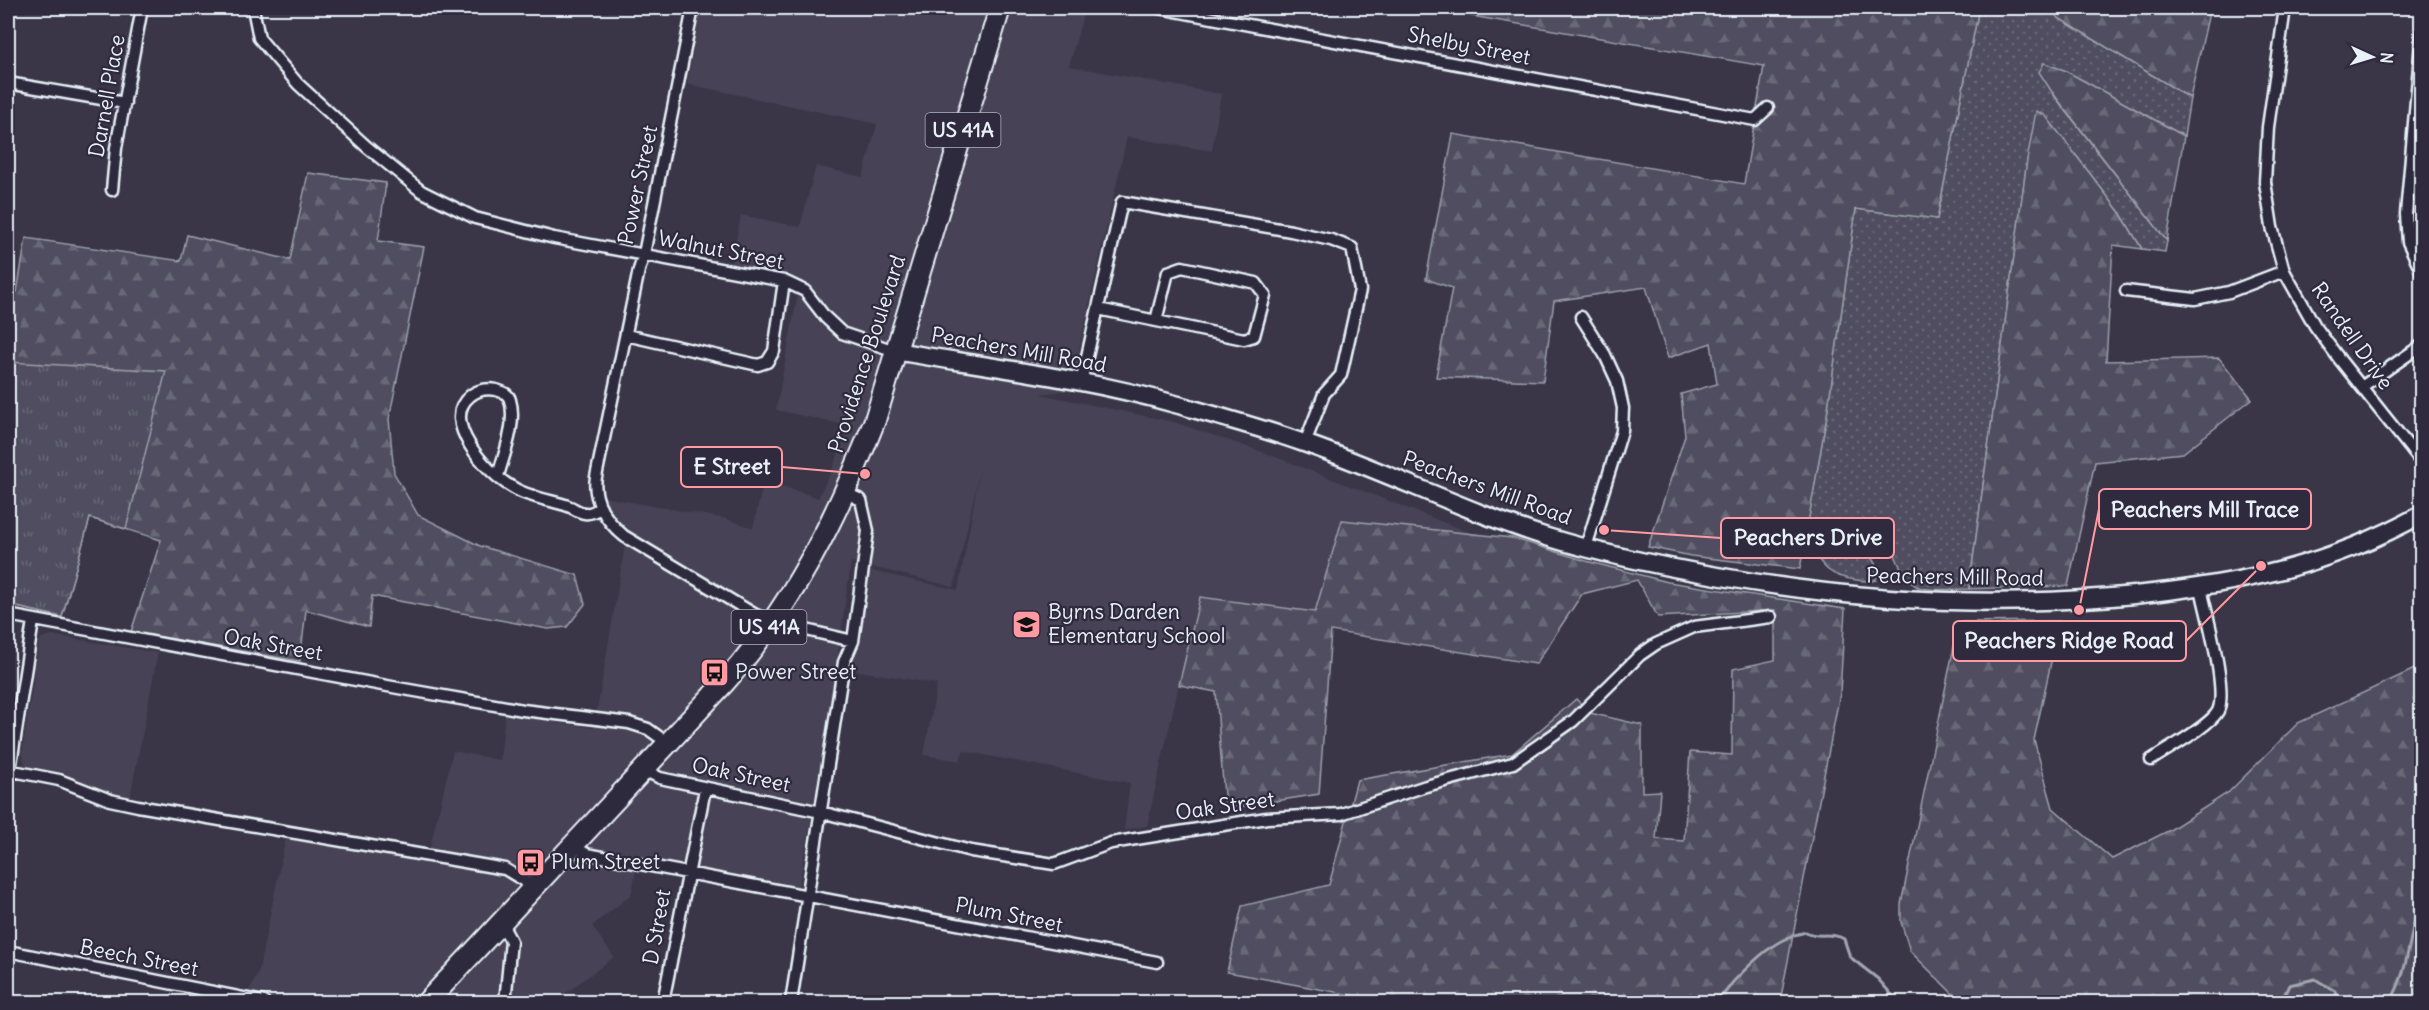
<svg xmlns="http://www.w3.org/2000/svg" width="2429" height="1010" viewBox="0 0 2429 1010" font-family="Delius,sans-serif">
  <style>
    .built { fill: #464354 }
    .grass { fill: url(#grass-dots); stroke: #9ca0ac; stroke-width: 1.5 }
    .forest { fill: url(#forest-firs); stroke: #9ca0ac; stroke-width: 1.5 }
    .park { fill: url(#park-tufts); stroke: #9ca0ac; stroke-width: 1.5 }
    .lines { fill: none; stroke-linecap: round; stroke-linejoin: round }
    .stream { stroke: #a2a6b1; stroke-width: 3 }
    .street-casing { stroke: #e8f1f8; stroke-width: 15 }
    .primary-casing { stroke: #e8f1f8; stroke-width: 21 }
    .highway-casing { stroke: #e8f1f8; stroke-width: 24 }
    .street { stroke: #2f2a3d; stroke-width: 10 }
    .primary { stroke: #2f2a3d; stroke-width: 16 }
    .highway { stroke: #2f2a3d; stroke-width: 20 }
    .labels { text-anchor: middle; stroke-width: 4.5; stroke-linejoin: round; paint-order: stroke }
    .shield { fill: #2f2a3d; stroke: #b0b5c0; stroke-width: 1.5 }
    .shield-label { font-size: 20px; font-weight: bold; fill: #e8f1f8 }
    .street-label { font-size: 21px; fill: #e8f1f8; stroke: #2f2a3d }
    .poi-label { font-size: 21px; fill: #e8f1f8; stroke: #2f2a3d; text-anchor: start }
    .leader { fill: none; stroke: #ff9aa2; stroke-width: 2 }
    .callout-dot { fill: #ff9aa2; stroke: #2f2a3d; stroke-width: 2 }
    .callout { fill: #2f2a3d; stroke: #ff9aa2; stroke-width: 2 }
    .callout-label { font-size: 22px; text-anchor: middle; font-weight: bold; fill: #e8f1f8 }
  </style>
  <defs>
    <pattern id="grass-dots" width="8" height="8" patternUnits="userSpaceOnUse" patternTransform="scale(1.5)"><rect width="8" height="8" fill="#504e5f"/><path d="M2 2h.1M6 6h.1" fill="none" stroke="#696877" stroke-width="1.8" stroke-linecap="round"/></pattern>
    <pattern id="forest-firs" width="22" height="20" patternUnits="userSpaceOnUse" patternTransform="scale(1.5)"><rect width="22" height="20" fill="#504e5f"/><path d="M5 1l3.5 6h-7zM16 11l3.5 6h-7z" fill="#696877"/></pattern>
    <pattern id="park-tufts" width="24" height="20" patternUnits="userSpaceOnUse" patternTransform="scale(1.5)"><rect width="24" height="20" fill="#504e5f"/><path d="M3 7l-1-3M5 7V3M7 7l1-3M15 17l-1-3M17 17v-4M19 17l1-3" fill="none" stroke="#696877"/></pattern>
  </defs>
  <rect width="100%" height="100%" fill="#3a3648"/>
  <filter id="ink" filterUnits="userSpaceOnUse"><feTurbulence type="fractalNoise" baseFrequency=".0167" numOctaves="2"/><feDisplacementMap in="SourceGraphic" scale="12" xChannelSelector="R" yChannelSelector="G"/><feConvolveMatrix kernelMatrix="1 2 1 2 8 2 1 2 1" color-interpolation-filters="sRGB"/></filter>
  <g filter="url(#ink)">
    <path class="built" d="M701 8H769L830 16 832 8H1085L1069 66 1221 94 1212 151 1127 137 1070 390 1040 394 1174 422 1268 454 1484 538 1467 647 1198 600 1147 826 1124 830 1130 783 963 751 960 761 924 755 937 684 853 670 867 570 958 590 980 470 954 587 851 562 829 719 796 901 637 867 631 895 592 926 614 957 565 994 563 1002H243L258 974 286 837 427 860 453 751 500 760 505 715 594 728 625 546 604 524 592 499 603 497 727 519 753 528 764 480 818 498 831 472 849 426 776 410 797 298 790 274 731 264 741 215 800 227 816 166 863 177 877 124 687 84Z
      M52 635 158 653 130 798 98 790 71 779 32 769 25 765 22 752 39 643 41 638Z"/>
    <path class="grass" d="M1979 8H2054L2057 17 2190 98 2184 136 2064 70 2052 93 2167 241 2165 252 2142 249 2121 214 2045 115 2027 160 1969 589C1954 589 1936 591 1921 588 1902 584 1894 550 1887 534L1867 552C1874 561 1880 568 1876 580 1869 582 1864 581 1857 580 1826 577 1820 563 1805 539L1827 415 1856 209 1937 219Z"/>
    <path class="forest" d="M1425 8H1979L1937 219 1856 209 1827 415 1800 569 1691 556 1648 547 1685 436 1681 394 1717 384 1711 343 1668 358 1646 287 1554 301 1543 381 1436 377 1452 288 1426 279 1453 134 1744 184 1764 66Z
      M2054 8H2210L2190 98 2057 17Z
      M2044 63 2064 70 2184 136 2167 241 2052 92 2039 72Z
      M2036 111 2045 115 2121 214 2142 249 2113 245 2106 361 2219 358 2252 399 2183 453 2095 462 2068 586 1969 589 2027 160Z
      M308 173 386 183 378 241 424 247 389 419 394 473 418 515 480 546 577 575 585 604 567 627 548 629 372 596 369 627 306 610 300 661 131 632 161 540 90 518 62 617 8 605V291L17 292 26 238 181 261 187 235 290 260Z
      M1342 520 1512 538 1586 561 1668 582 1845 609 1840 693 1780 1002H1351L1352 995 1227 972 1242 906 1329 885 1357 780 1512 754 1576 699 1590 713 1642 725V792L1660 791 1656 839 1684 841 1690 752 1732 755 1733 669 1775 660V610L1658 617 1637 580 1582 594 1536 664 1331 631 1319 794 1225 809 1216 692 1179 685 1200 597 1315 612Z
      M2060 621 2034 740 2053 808 2112 859 2170 830 2229 792 2298 723 2421 666V1002H1961L1910 951 1901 922V904L1959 622Z"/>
    <path class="park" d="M8 362 166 371 126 529 90 518 62 617 8 605Z"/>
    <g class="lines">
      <path class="stream" d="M1685 1002C1697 998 1711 1002 1722 995 1726 993 1730 985 1734 981 1754 960 1776 938 1806 932 1818 939 1829 931 1844 939L1850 957 1878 979 1898 1002
        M2281 1002 2289 985 2315 979 2335 991 2340 1002
        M2390 1002C2410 970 2409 929 2422 894"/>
      <defs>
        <path id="street" d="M253 8 259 38 298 84 367 147 421 191 475 218 554 238 784 281 805 291 825 317 842 333 895 351
          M693 8 644 254 639 270 596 477C592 500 607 522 624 536L754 614 772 622 853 641
          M1159 8 1755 120 1768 108
          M2285 8 2268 127 2265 182 2272 227 2284 271 2315 326 2340 360 2422 463
          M2422 32 2406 214 2408 242 2422 272
          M8 83 125 103
          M112 190 116 148 142 8
          M2126 291 2195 299 2229 292 2284 271
          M1098 309 1244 339 1254 336 1265 295 1256 283 1182 267 1168 272 1156 321
          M1581 317 1605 355 1617 381 1623 408 1622 431 1586 547
          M626 335 758 365 767 362 774 351 784 281
          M1081 383 1122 202 1291 231 1331 240 1352 248 1360 290 1341 375 1324 394 1305 443
          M2363 386 2422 345
          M498 476C504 454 517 423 510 400 508 393 502 392 496 390 487 388 477 390 470 396 439 421 488 474 512 487 518 491 526 494 533 496 544 500 557 502 568 506 574 508 579 513 585 513 591 514 596 511 601 507
          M8 615 398 688 523 710 629 723 648 729 669 744
          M2151 760C2167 749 2210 726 2218 711 2228 689 2206 613 2201 588
          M8 770 59 780 110 800 138 806 505 869 533 886
          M644 770 660 778 821 812 971 851 1054 864 1111 843 1267 818 1341 814 1426 786 1513 763 1573 721 1640 655 1656 644 1694 627 1771 617
          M8 783 33 621
          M573 846 587 854 1157 962
          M500 921 511 941 505 1002
          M8 951 264 1002
          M663 1002 705 789
          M791 1002 844 662 853 641 868 531 861 500 844 492"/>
        <path id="primary" d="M895 351C988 367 1084 378 1175 404 1218 416 1262 428 1304 443 1386 471 1464 511 1547 537 1602 554 1660 566 1717 576 1855 601 1994 609 2134 595 2239 584 2329 566 2422 514"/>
        <path id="highway" d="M427 1002 725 682C793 606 838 514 875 420L1000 8"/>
      </defs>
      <use href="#street" class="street-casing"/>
      <use href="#primary" class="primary-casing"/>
      <use href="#highway" class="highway-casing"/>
      <use href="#street" class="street"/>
      <use href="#primary" class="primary"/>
      <use href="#highway" class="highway"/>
    </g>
  </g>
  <defs>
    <symbol id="school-square" viewBox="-11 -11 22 22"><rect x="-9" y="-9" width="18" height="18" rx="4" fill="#ff9aa2" stroke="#2f2a3d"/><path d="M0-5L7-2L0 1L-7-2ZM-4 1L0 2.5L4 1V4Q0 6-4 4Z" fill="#111"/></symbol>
    <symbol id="bus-square" viewBox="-11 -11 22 22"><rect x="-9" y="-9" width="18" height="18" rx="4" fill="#ff9aa2" stroke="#2f2a3d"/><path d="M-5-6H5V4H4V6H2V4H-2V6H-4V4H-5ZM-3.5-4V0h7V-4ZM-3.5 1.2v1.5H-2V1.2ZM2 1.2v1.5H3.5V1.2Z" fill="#111"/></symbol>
  </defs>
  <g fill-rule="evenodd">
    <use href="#school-square" x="1010" y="608" width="33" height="33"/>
    <use href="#bus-square" x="698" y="656" width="33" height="33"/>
    <use href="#bus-square" x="514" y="846" width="33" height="33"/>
  </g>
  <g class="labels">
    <g class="shield">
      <rect x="925.5" y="113" width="75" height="34" rx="4.5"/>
      <rect x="731.5" y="610" width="75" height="34" rx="4.5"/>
    </g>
    <g class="shield-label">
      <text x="963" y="137">US 41A</text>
      <text x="769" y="634">US 41A</text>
    </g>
    <g class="street-label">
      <text transform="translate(1469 46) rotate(11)" y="7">Shelby Street</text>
      <text transform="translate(107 96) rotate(-80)" y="7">Darnell Place</text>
      <text transform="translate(638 185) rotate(-78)" y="7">Power Street</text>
      <text transform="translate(721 250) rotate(11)" y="7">Walnut Street</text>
      <text transform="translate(2352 336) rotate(55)" y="7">Randell Drive</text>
      <text transform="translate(1019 350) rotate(10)" y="7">Peachers Mill Road</text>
      <text transform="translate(867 354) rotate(-72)" y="7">Providence Boulevard</text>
      <text transform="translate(1487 488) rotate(20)" y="7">Peachers Mill Road</text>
      <text transform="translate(1955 577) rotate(1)" y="7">Peachers Mill Road</text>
      <text transform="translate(273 645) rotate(10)" y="7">Oak Street</text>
      <text transform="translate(741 775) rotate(12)" y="7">Oak Street</text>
      <text transform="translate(1225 806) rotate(-8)" y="7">Oak Street</text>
      <text transform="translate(1009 915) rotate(11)" y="7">Plum Street</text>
      <text transform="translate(657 927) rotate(-80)" y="7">D Street</text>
      <text transform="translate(139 958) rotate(11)" y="7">Beech Street</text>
    </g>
    <g class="poi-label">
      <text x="1048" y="619">Byrns Darden<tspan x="1048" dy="24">Elementary School</tspan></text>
      <text x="735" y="679">Power Street</text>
      <text x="551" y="869">Plum Street</text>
    </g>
  </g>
  <path class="leader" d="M865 474L782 467M2079 610L2099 509M1604 530L1721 538M2261 566L2186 641"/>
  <g class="callout-dot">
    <circle cx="865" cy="474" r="6"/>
    <circle cx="2079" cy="610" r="6"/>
    <circle cx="1604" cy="530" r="6"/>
    <circle cx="2261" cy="566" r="6"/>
  </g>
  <g class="callout">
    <rect x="681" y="447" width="101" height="40" rx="6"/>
    <rect x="2099" y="489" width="212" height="40" rx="6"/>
    <rect x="1721" y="518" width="173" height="40" rx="6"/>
    <rect x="1953" y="621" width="233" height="40" rx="6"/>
  </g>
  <g class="callout-label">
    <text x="732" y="474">E Street</text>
    <text x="2205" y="517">Peachers Mill Trace</text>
    <text x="1808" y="545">Peachers Drive</text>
    <text x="2069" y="648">Peachers Ridge Road</text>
  </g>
  <rect width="2429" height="1010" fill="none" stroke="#2f2a3d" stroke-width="30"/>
  <rect x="15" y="15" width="2399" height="980" fill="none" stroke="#e8f1f8" stroke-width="2" filter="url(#ink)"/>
  <g transform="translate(2372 57) rotate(94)" stroke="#2f2a3d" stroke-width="4.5" paint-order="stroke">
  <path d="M0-4.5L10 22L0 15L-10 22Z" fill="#e8f1f8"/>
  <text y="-9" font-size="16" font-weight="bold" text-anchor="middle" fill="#e8f1f8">N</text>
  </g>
</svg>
